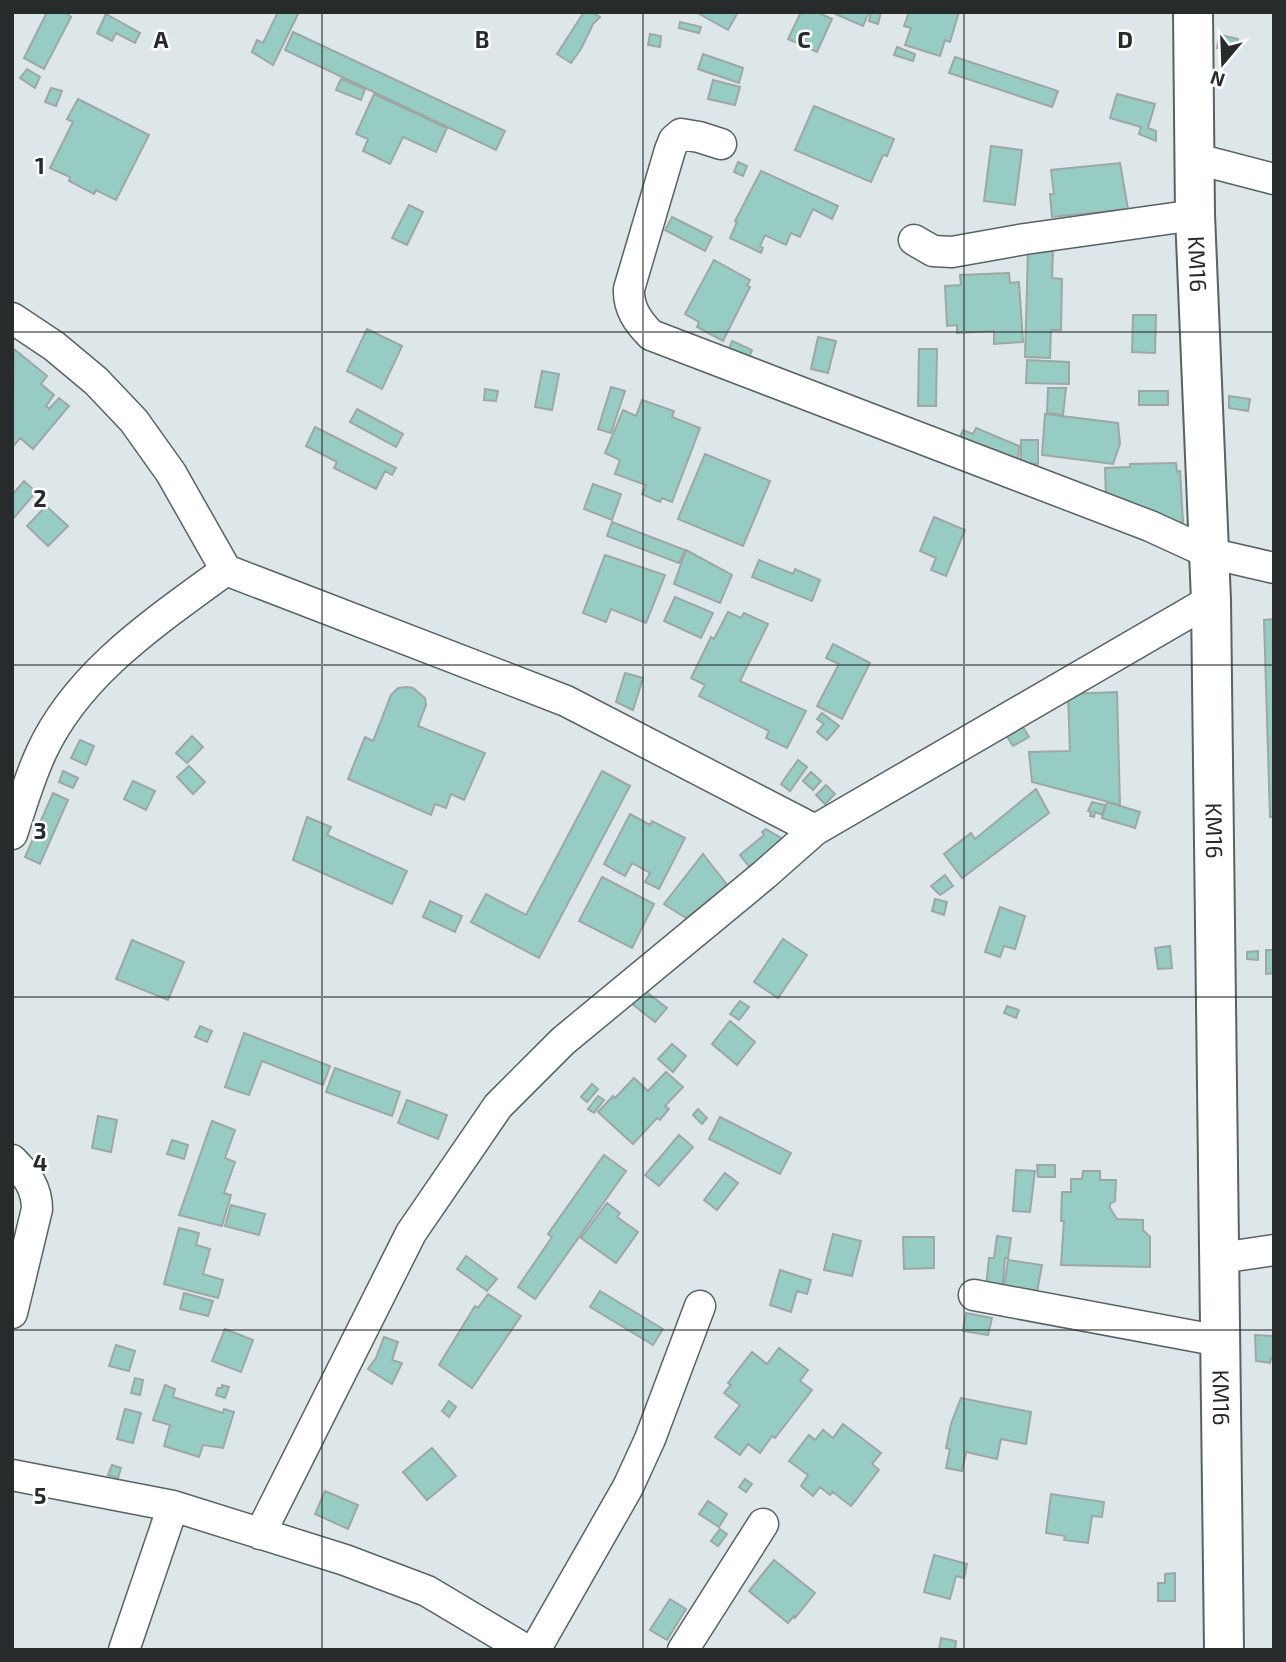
<svg xmlns="http://www.w3.org/2000/svg" width="1286" height="1662" viewBox="0 0 1286 1662" font-family="'Exo 2',sans-serif">
  <style>
    .building { fill: #97ccc3; stroke: #9da7a5; stroke-width: 2 }
    .lines { fill: none; stroke-linecap: round; stroke-linejoin: round }
    .street-casing { stroke: #596264; stroke-width: 33 }
    .secondary-casing { stroke: #596264; stroke-width: 42 }
    .street { stroke: #fff; stroke-width: 30 }
    .secondary { stroke: #fff; stroke-width: 38 }
    .grid { fill: none; stroke: #282b2c; stroke-width: 2; stroke-opacity: 0.55 }
    .labels { text-anchor: middle; stroke-width: 5; stroke-linejoin: round; paint-order: stroke }
    .street-label { font-size: 23px; fill: #282b2c; stroke: #fff }
    .grid-label { font-size: 23px; text-anchor: middle; font-weight: bold; fill: #282b2c; stroke: #fff; stroke-width: 5; stroke-linejoin: round; paint-order: stroke }
  </style>
  <rect width="100%" height="100%" fill="#dde7e9"/>
  <path class="building" d="M47 12H65L71 17 44 69 24 58Z
    M278 12H299L273 65 252 52 257 40 263 43Z
    M584 12H592L600 17 593 24 581 49 571 63 557 54Z
    M696 12H738L728 30Z
    M801 12H817L832 19 817 52 788 39Z
    M831 12H869L863 26Z
    M871 12H881L878 24 869 21Z
    M909 12H959L950 42 945 40 940 56 905 45 911 28 904 26Z
    M106 14 140 33 135 43 116 33 112 41 97 33Z
    M680 22 701 27 699 33 679 28Z
    M293 32 505 131 496 150 285 50Z
    M650 34 661 36 660 47 648 45Z
    M1220 35 1238 39 1235 52 1217 48Z
    M897 47 915 54 913 61 894 55Z
    M703 54 743 68 739 83 698 69Z
    M955 57 1058 91 1052 107 949 73Z
    M27 69 40 77 35 88 20 78Z
    M341 79 365 89 361 100 336 90Z
    M713 80 740 87 735 105 708 99Z
    M51 88 62 91 56 106 45 102Z
    M374 94 447 128 436 152 403 137 390 164 363 151 368 139 356 134Z
    M1117 94 1155 104 1148 128 1156 131V141L1139 134 1141 127 1110 118Z
    M78 99 149 135 116 200 96 190 94 194 69 181 70 177 50 168 73 122 67 119Z
    M814 106 894 139 887 156 883 155 871 182 795 150Z
    M991 146 1022 150 1015 205 984 201Z
    M738 162 747 166 743 176 734 172Z
    M1120 163 1128 209 1052 217 1050 194H1054L1051 170Z
    M761 171 838 206 832 219 813 209 800 237 791 233 786 245 765 235 760 246 763 248 761 253 730 238 737 222 735 221Z
    M409 205 423 212 407 245 392 238Z
    M672 217 712 237 705 251 665 230Z
    M1028 250 1053 251 1052 278 1062 279 1061 330H1051L1050 358 1025 357Z
    M714 260 750 280 747 286 750 287 723 341 697 327 699 322 685 314Z
    M1009 273 1010 283 1019 282 1023 342 994 344V331L957 333V325L947 326 945 286 961 285 960 275Z
    M1133 315H1156L1155 353 1132 352Z
    M367 329 402 346 382 389 347 371Z
    M818 337 836 341 828 373 811 369Z
    M732 341 752 350 749 358 729 349Z
    M14 349 47 376 41 384 54 395 46 406 49 409 59 398 69 406 33 449 20 438 12 448Z
    M919 349H937L936 406H918Z
    M1027 360 1069 362V384L1026 383Z
    M542 371 559 374 552 410 535 407Z
    M611 387 625 391 611 433 598 429Z
    M1048 388H1066L1063 415 1047 413Z
    M485 389 498 391 496 401 484 400Z
    M1139 391H1168V405H1139Z
    M1229 396 1250 399 1248 411 1229 408Z
    M642 400 674 411 672 417 700 428 672 502 662 498 660 502 642 494 646 485 615 474 620 460 605 453 623 410 636 416Z
    M357 409 403 434 396 447 350 422Z
    M1045 414 1118 423 1120 444 1113 464 1042 455Z
    M315 427 396 468 392 475 385 471 376 489 334 468 337 462 306 446Z
    M976 428 1019 446 1018 463 958 441 963 430 973 434Z
    M1021 440H1038V464L1021 463Z
    M705 454 770 481 743 546 678 519Z
    M1176 463 1177 472 1180 471 1183 522H1179V530L1106 498 1105 468 1130 467V464Z
    M24 481 36 492 13 519 12 495Z
    M593 484 621 494 612 520 584 509Z
    M46 506 68 526 48 546 27 526Z
    M934 517 965 530 946 576 931 570 936 558 920 551Z
    M612 522 685 550 679 563 607 536Z
    M686 550 732 575 720 603 674 584Z
    M605 555 665 575 646 623 611 609 606 622 583 613Z
    M759 560 793 574 795 569 820 580 812 601 752 577Z
    M675 597 713 613 701 638 664 621Z
    M728 612 741 618 744 613 768 624 740 681 806 711 787 748 766 738 769 731 699 696 705 685 691 678 711 637 714 639Z
    M1274 619V817H1270L1264 620Z
    M833 644 870 663 842 719 817 706 839 664 826 658Z
    M625 673 643 678 633 710 616 702Z
    M406 687 413 688 425 698 426 705 418 726 485 753 464 800 451 794 446 808 435 804 431 815 348 779 365 737 373 741 391 695 398 688Z
    M1117 692 1120 805 1032 782 1029 752 1070 751 1068 694Z
    M822 713 839 726 827 740 817 732 824 724 817 719Z
    M1021 724 1029 737 1013 746 1005 733Z
    M192 736 203 747 187 763 176 753Z
    M80 740 94 746 86 765 71 758Z
    M798 760 807 767 790 791 781 784Z
    M189 766 205 782 193 794 177 777Z
    M63 771 78 778 73 788 59 782Z
    M602 771 630 786 539 958 471 922 486 894 526 915Z
    M811 772 821 781 813 790 803 781Z
    M133 781 155 791 146 810 124 799Z
    M826 785 835 794 825 804 816 795Z
    M1036 789 1049 813 962 878 944 854 971 833 975 839Z
    M53 793 68 800 40 864 25 857Z
    M1092 802 1105 805 1102 815 1095 812 1094 817 1090 816 1091 812 1088 811Z
    M1107 802 1140 812 1135 828 1102 818Z
    M630 814 650 825 652 821 685 838 659 889 645 882 650 873 632 863 625 876 604 864Z
    M307 817 331 827 327 835 407 871 392 904 293 860Z
    M766 829 781 838 783 844 751 869 740 855 764 835 762 832Z
    M703 854 728 886 686 918 664 904Z
    M945 875 953 886 940 895 931 886Z
    M602 877 654 904 632 948 579 921Z
    M935 899 947 902 944 915 932 911Z
    M430 901 462 916 455 932 423 917Z
    M1000 907 1025 916 1015 949 1004 946 1000 957 985 952Z
    M783 939 807 955 778 998 754 982Z
    M132 940 184 962 168 1000 116 979Z
    M1170 946 1172 968 1158 969 1155 948Z
    M1266 950H1274V973L1266 974Z
    M1258 951V960L1247 959V952Z
    M645 991 667 1008 655 1022 631 1003Z
    M740 1001 749 1007 739 1020 730 1014Z
    M1007 1006 1019 1010 1016 1018 1004 1013Z
    M730 1021 755 1042 737 1065 712 1044Z
    M200 1026 212 1031 207 1042 195 1037Z
    M244 1033 330 1066 323 1085 262 1061 249 1095 225 1087Z
    M672 1044 686 1056 673 1072 658 1059Z
    M335 1068 400 1092 392 1116 326 1092Z
    M666 1072 683 1087 665 1106 669 1109 660 1120 657 1118 633 1144 598 1112 613 1096 615 1098 634 1078 648 1091Z
    M592 1084 598 1089 587 1102 581 1097Z
    M598 1096 604 1100 594 1113 588 1109Z
    M407 1100 447 1115 438 1139 398 1123Z
    M698 1109 707 1118 702 1124 693 1115Z
    M98 1116 117 1120 111 1152 92 1148Z
    M720 1117 791 1153 780 1174 709 1139Z
    M212 1121 235 1130 225 1158 235 1162 224 1193 231 1195 222 1226 179 1215Z
    M679 1135 693 1147 659 1186 645 1175Z
    M172 1140 188 1145 184 1159 167 1154Z
    M604 1155 626 1171 535 1299 518 1287 552 1237 548 1234Z
    M1037 1165H1055V1177H1038Z
    M1016 1170 1035 1171 1030 1212 1013 1211Z
    M1083 1171H1100V1180H1116L1115 1201 1110 1204V1208L1117 1219 1143 1220V1230L1150 1237V1267L1061 1265 1064 1221H1061L1062 1192H1071V1179H1082Z
    M725 1173 738 1183 717 1210 704 1200Z
    M607 1203 620 1213 617 1217 638 1232 616 1263 581 1238Z
    M231 1205 265 1214 259 1235 225 1226Z
    M179 1228 199 1233 196 1245 210 1249 203 1274 223 1280 218 1298 164 1284Z
    M833 1234 861 1241 852 1276 824 1270Z
    M997 1236 1011 1238 1008 1258H1005L1002 1290 986 1288 989 1258H994Z
    M903 1237H934V1268L904 1269Z
    M466 1256 497 1279 487 1291 457 1269Z
    M1008 1260 1042 1265 1036 1297 1003 1292Z
    M780 1270 811 1280 807 1294 797 1291 791 1312 770 1305Z
    M600 1291 663 1329 653 1345 590 1307Z
    M184 1293 213 1301 208 1316 180 1309Z
    M488 1294 521 1316 472 1388 439 1365 475 1306 478 1308Z
    M966 1313 992 1318 988 1335 963 1331Z
    M225 1329 253 1340 241 1372 212 1361Z
    M1255 1335 1274 1336V1359L1271 1358 1270 1363 1256 1361Z
    M384 1337 398 1342 392 1360 402 1363 392 1384 368 1369 376 1358Z
    M116 1345 135 1351 129 1371 109 1366Z
    M779 1348 808 1370 800 1381 812 1390 775 1438 772 1436 760 1453 748 1444 740 1455 715 1437 740 1405 724 1393 731 1385 728 1383 752 1352 767 1364Z
    M135 1378 143 1380 140 1395 131 1393Z
    M165 1385 175 1389 173 1397 223 1413 224 1409 234 1412 223 1448 203 1445 199 1457 164 1446 170 1425 153 1420Z
    M222 1385 229 1387 225 1398 216 1395 218 1388H222Z
    M961 1398 1031 1412 1026 1444 1001 1439 997 1459 966 1452 962 1471 946 1468 950 1449 946 1448 951 1424Z
    M449 1401 456 1407 449 1417 442 1411Z
    M125 1409 141 1413 133 1443 117 1439Z
    M843 1424 881 1453 872 1464 879 1470 851 1506 833 1492 830 1495 820 1487 813 1496 801 1486 808 1475 789 1461 809 1435 815 1440 823 1430 833 1438Z
    M432 1448 456 1476 427 1500 403 1472Z
    M112 1465 121 1468 118 1478 108 1475Z
    M745 1479 752 1484 746 1492 739 1487Z
    M325 1491 358 1505 348 1529 315 1514Z
    M1051 1494 1104 1502 1102 1517 1092 1516 1088 1543 1064 1540 1065 1536 1046 1533Z
    M708 1501 727 1514 719 1527 699 1514Z
    M720 1529 727 1534 718 1546 711 1541Z
    M934 1555 967 1564 964 1578 956 1576 950 1599 924 1592Z
    M774 1560 815 1593 795 1618 794 1616 788 1623 749 1591Z
    M1175 1573V1601H1158V1583H1165V1574Z
    M670 1599 686 1609 667 1640 650 1630Z
    M941 1638 956 1641 955 1650H939Z"/>
  <g class="lines">
    <defs>
      <path id="street" d="M721 144 699 137 681 134 674 140 670 150 629 289C628 308 638 322 651 335L1150 526 1209 553 1274 568
        M1193 158 1274 179
        M914 240 933 251 952 252 1025 239 1195 215
        M12 318 54 346 96 381 134 421 171 473 226 570 566 701 815 830
        M12 834C21 807 29 779 41 753 78 672 157 621 226 570
        M12 1160C27 1175 37 1188 37 1209L12 1313
        M1220 1258 1274 1250
        M974 1295 1220 1341
        M12 1475 173 1506 345 1560 427 1591 526 1650
        M260 1534 411 1233 498 1106 563 1041 764 875 815 830 1211 600
        M124 1650 173 1506
        M535 1650 628 1487 650 1439 700 1306
        M683 1650 763 1524"/>
      <g id="secondary">
        <path id="s1" d="M1193 12 1195 215 1211 600 1224 1650"/>
      </g>
    </defs>
    <use href="#street" class="street-casing"/>
    <use href="#secondary" class="secondary-casing"/>
    <use href="#street" class="street"/>
    <use href="#secondary" class="secondary"/>
  </g>
  <path class="grid" d="M322 12V1650M643 12V1650M964 12V1650M12 332H1274M12 665H1274M12 997H1274M12 1330H1274"/>
  <g class="labels">
    <g class="street-label">
      <text dy="8" stroke="none"><textPath href="#s1" startOffset="252">KM16</textPath></text>
      <text dy="8" stroke="none"><textPath href="#s1" startOffset="819">KM16</textPath></text>
      <text dy="8" stroke="none"><textPath href="#s1" startOffset="1386">KM16</textPath></text>
    </g>
  </g>
  <g class="grid-label">
    <text x="161" y="48">A</text>
    <text x="482" y="48">B</text>
    <text x="804" y="48">C</text>
    <text x="1125" y="48">D</text>
    <text x="40" y="174">1</text>
    <text x="40" y="507">2</text>
    <text x="40" y="839">3</text>
    <text x="40" y="1171">4</text>
    <text x="40" y="1504">5</text>
  </g>
  <rect width="1286" height="1662" fill="none" stroke="#282b2c" stroke-width="28"/>
  <g transform="translate(1223 63) rotate(199)" stroke="#ffffff" stroke-width="5" paint-order="stroke">
  <path d="M0-5L12 26L0 18L-12 26Z" fill="#282b2c"/>
  <text y="-10" font-size="19" font-weight="bold" text-anchor="middle" fill="#282b2c">N</text>
  </g>
</svg>
